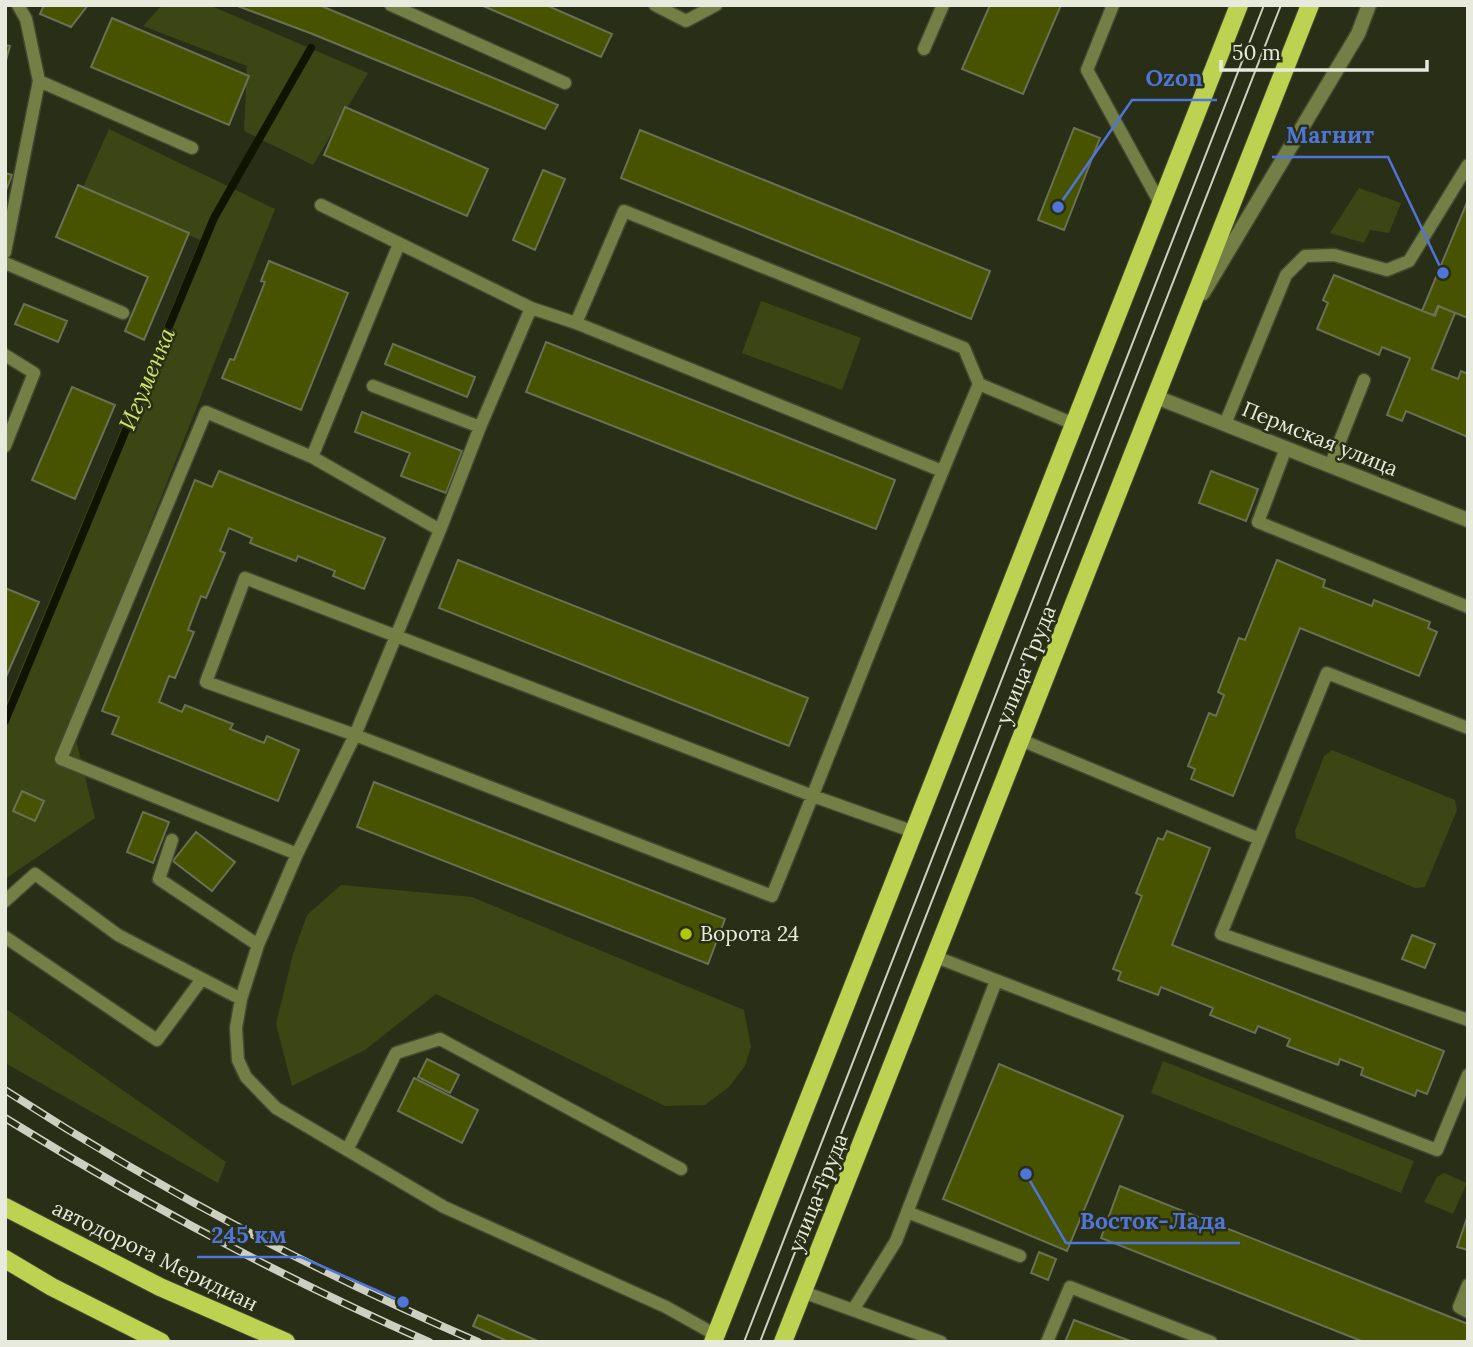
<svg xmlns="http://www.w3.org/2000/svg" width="1473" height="1347" viewBox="0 0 1473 1347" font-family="Lora,serif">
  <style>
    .green { fill: #3c4514 }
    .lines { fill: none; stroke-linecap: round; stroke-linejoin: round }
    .stream { stroke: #0f1300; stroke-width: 8 }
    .building { fill: #485300; stroke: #6a7056; stroke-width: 2 }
    .service-casing { stroke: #444833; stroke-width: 15 }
    .minor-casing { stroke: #444833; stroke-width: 17 }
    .primary-casing { stroke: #444833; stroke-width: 20 }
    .service { stroke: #737f45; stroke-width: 12 }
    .minor { stroke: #737f45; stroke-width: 14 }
    .primary { stroke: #bcd250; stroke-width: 18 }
    .tram { stroke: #cdd0c1; stroke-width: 2 }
    .rail-casing { stroke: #cdd0c1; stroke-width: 8 }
    .rail { stroke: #292e17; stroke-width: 5; stroke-dasharray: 16; stroke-linecap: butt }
    .poi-dot { fill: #aec60c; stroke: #292e17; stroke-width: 2.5 }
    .labels { text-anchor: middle; stroke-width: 5; stroke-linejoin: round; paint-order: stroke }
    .street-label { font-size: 21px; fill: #e7eadc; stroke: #292e17 }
    .poi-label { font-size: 21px; fill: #e7eadc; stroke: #292e17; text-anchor: start }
    .water-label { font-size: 23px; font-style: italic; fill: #cee567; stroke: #292e17 }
    .leader { fill: none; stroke: #5075d9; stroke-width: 2.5 }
    .callout-dot { fill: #5075d9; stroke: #292e17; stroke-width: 2.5 }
    .callout-label { font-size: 23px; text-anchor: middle; font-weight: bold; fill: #5075d9; stroke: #292e17; stroke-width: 5; stroke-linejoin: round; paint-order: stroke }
  </style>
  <rect width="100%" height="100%" fill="#292e17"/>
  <path class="green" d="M162 5H209L368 73 313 165 244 131 247 66 143 26Z
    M109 129 275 209 72 723 95 818 5 879V707L200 240 83 187Z
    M1359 188 1401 203 1389 233 1370 230 1364 243 1330 233Z
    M761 301 861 338 842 390 742 353Z
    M1332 750 1455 800 1457 810 1425 887 1415 888 1296 838 1295 831 1324 756Z
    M341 885 472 897 744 1010 751 1047 745 1066 729 1087 705 1105 665 1106 436 994 365 1050 292 1086 276 1024 293 954 307 915Z
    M5 1008 226 1162 218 1183 5 1063Z
    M1163 1061 1414 1161 1401 1193 1151 1093Z
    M1444 1173 1467 1183 1453 1214 1424 1202 1437 1177Z"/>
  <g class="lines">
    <path class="stream" d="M5 721 214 218 311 48"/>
  </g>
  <path class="building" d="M44 5H88L71 27 40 14Z
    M235 5H319L558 105 545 129 310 33Z
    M481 5H546L612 34 601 57Z
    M990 5H1061L1023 94 962 69Z
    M112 18 249 76 229 125 91 67Z
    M5 45 10 46 5 64Z
    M345 107 488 169 467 216 324 155Z
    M1074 128 1100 138 1064 230 1038 220Z
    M640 130 990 271 971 319 621 178Z
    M543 170 565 179 535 250 513 240Z
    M5 173 12 175 5 193Z
    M78 185 189 233 144 340 125 331 148 277 56 237Z
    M1468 200V318L1438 306 1434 315 1422 311Z
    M269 261 348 293 301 410 222 378 230 359 234 360 265 282 261 281Z
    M1334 275 1435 316 1439 306 1455 313 1432 369 1458 379 1461 371 1468 374V437L1406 411 1402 421 1387 415 1410 358 1382 347 1379 355 1317 329 1328 303 1323 300Z
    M24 304 67 321 58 342 15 324Z
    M546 342 895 480 876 529 526 392Z
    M393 344 475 377 467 397 385 364Z
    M72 387 115 405 75 499 32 480Z
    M362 412 462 451 446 493 401 476 410 453 355 432Z
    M219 471 385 538 364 589 333 576 335 571 298 556 296 561 250 543 252 538 229 528 220 551 225 553 206 598 201 596 188 630 194 632 175 678 169 676 159 702 182 712 185 705 233 724 230 729 264 743 267 736 299 750 278 801 112 734 119 717 102 711 195 480 212 487Z
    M1211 471 1258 489 1246 521 1199 503Z
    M458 560 808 698 789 746 439 608Z
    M1277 560 1325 580 1323 587 1372 606 1374 600 1430 622 1428 628 1437 632 1419 676 1300 628 1233 796 1191 779 1195 769 1188 766 1209 713 1216 716 1224 695 1218 692 1239 638 1245 640Z
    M5 588 39 602 5 679Z
    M374 782 725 919 708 964 357 827Z
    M22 791 44 801 35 821 13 811Z
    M143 812 169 822 153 863 127 852Z
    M1167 831 1210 848 1172 945 1444 1051 1427 1094 1417 1090 1415 1096 1361 1075 1363 1068 1340 1059 1338 1065 1287 1046 1290 1039 1258 1026 1255 1033 1210 1015 1213 1008 1161 987 1158 995 1118 980 1121 972 1113 969 1142 896 1136 893 1158 838 1163 840Z
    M196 832 235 862 212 891 173 861Z
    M1412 935 1435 944 1425 968 1402 959Z
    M427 1059 459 1075 450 1093 418 1077Z
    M999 1064 1123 1116 1067 1251 943 1199Z
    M414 1078 478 1110 462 1143 398 1111Z
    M1120 1186 1468 1324V1342H1364L1101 1238Z
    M1468 1215V1250L1457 1247Z
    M1039 1252 1056 1259 1048 1280 1031 1273Z
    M478 1315 540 1342H509L473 1326Z
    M1074 1320 1133 1342H1065Z"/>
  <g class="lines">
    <defs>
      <path id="service" d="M391 5 565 83
        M655 5 686 21 716 5
        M1113 5 1087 70 1161 205
        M924 49 943 5
        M39 81 192 148
        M321 205 531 308 576 323 942 471
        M5 252 39 81 26 19 18 5
        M5 263 123 313
        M531 308 480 427 440 530 355 735 297 854 258 945 241 999 236 1028 238 1060 246 1077 276 1108 444 1207 666 1307 716 1335
        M576 323 624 211 964 348 979 384 1074 424
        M5 355 34 373 5 446
        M373 386 480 427
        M1225 424 1286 275 1305 256 1334 255 1387 270 1409 261 1468 165
        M1286 448 1258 522 1468 607
        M312 457 399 244
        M1330 466 1364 380
        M1468 728 1327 673 1221 934 1468 1020
        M1021 740 1259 839
        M914 832 813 796 245 578 206 682 355 735 772 896C842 725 907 553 979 384
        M172 840 159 879 258 945
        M297 854 61 759 206 412 312 457 440 530
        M5 901 35 874 118 935 241 999
        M5 937 157 1040 202 979
        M936 957 1437 1150 1468 1075
        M347 1150 396 1053 440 1039 681 1169
        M907 1212 1020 1256
        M1468 1285 1459 1307 1468 1312
        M803 1292 941 1342
        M853 1310 896 1241 996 981
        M1047 1342 1070 1287 1211 1342"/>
      <path id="minor" d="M1203 293 1358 34 1369 5
        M1156 397 1468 520"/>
      <path id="primary" d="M5 1207 160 1287 286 1342
        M5 1259 52 1287 161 1342
        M713 1342 1239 5
        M783 1342 1310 5"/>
    </defs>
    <use href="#service" class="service-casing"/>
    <use href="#minor" class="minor-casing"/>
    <use href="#primary" class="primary-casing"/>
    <use href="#service" class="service"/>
    <use href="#minor" class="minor"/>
    <use href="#primary" class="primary"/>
    <path class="tram" d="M744 1342 1264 5
      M760 1342 1281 5"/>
    <defs>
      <path id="rail" d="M5 1090C155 1187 314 1271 478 1342
        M5 1118C141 1202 283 1278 429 1342"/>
    </defs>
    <use href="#rail" class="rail-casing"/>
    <use href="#rail" class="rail"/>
  </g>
  <circle class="poi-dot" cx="686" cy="934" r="7"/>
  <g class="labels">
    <g class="street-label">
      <text transform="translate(1320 439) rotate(22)" y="7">Пермская улица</text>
      <text transform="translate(1026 665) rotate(-68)" y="7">улица Труда</text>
      <text transform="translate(818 1193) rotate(-68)" y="7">улица Труда</text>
      <text transform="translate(155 1256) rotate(26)" y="7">автодорога Меридиан</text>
    </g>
    <g class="poi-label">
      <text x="700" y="941">Ворота 24</text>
    </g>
    <g class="water-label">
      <text transform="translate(147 379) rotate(-67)" y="8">Игуменка</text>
    </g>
  </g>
  <path class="leader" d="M1058 207L1132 100H1217M1443 273L1388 157H1272M1026 1174L1066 1243H1240M403 1302L301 1257H197"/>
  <g class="callout-dot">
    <circle cx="1058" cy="207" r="7"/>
    <circle cx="1443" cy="273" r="7"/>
    <circle cx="1026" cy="1174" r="7"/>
    <circle cx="403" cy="1302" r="7"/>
  </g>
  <g class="callout-label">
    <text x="1174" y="86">Ozon</text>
    <text x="1330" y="143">Магнит</text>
    <text x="1153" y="1229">Восток-Лада</text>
    <text x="249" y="1243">245 км</text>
  </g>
  <rect width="1473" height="1347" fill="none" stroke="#e7eadc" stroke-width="14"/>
  <path d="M1221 60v10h206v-10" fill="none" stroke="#e7eadc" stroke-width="3.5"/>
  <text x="1232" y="60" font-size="21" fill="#e7eadc" stroke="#292e17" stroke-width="5" paint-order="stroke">50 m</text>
</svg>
